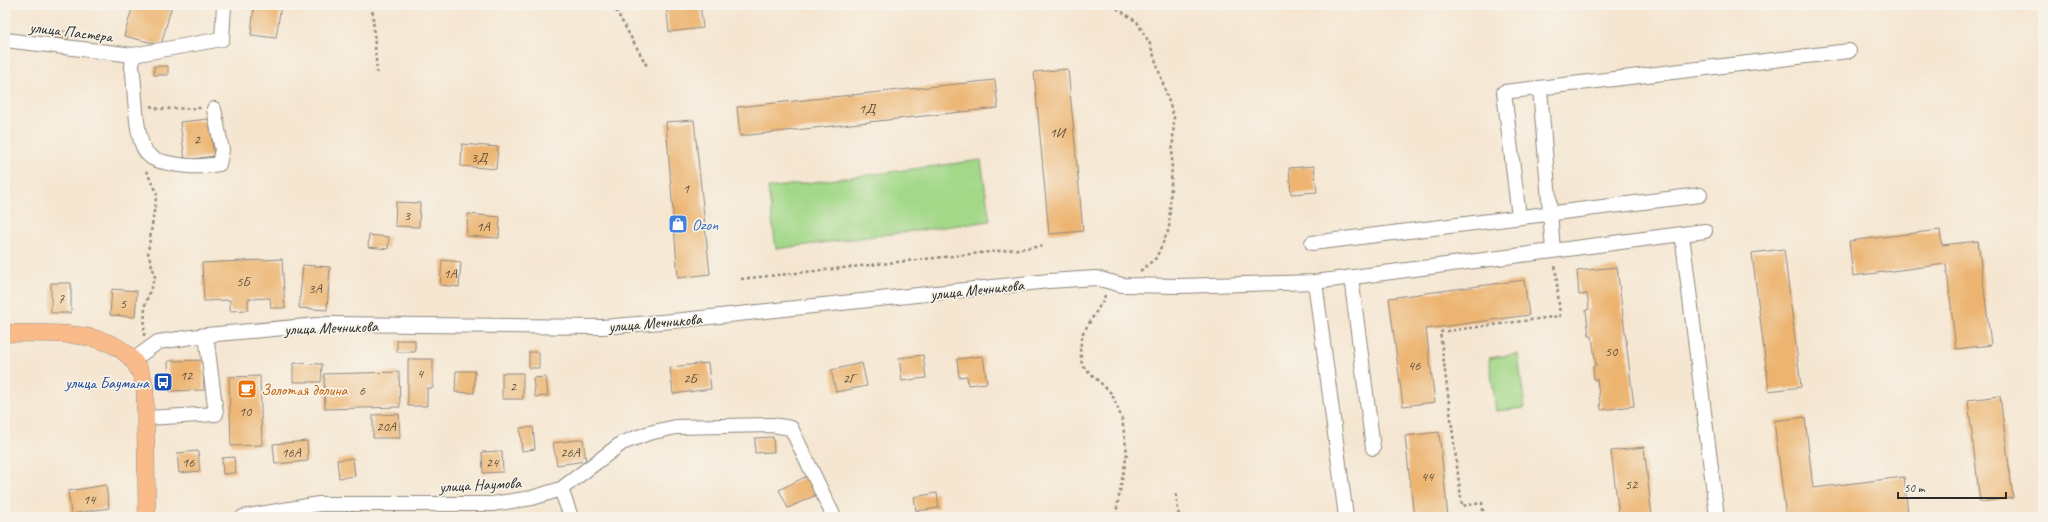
<svg xmlns="http://www.w3.org/2000/svg" width="2048" height="522" viewBox="0 0 2048 522" font-family="Caveat,sans-serif">
  <style>
    .green { fill: #a3d889; stroke: #67825a }
    .building { fill: #ecb470 }
    .lines { fill: none; stroke-linecap: round; stroke-linejoin: round }
    .minor-casing { stroke: #90887e; stroke-width: 16 }
    .major-casing { stroke: #90887e; stroke-width: 18 }
    .path { stroke: #90887e; stroke-width: 2.5; stroke-dasharray: 3 3; stroke-linecap: butt }
    .minor { stroke: #fff; stroke-width: 14 }
    .major { stroke: #fabb8b; stroke-width: 17 }
    .labels { text-anchor: middle; stroke-width: 3.5; stroke-linejoin: round; paint-order: stroke }
    .number-label { font-size: 14px; fill: #5b4d3c }
    .street-label { font-size: 16px; fill: #2b2b2b; stroke: #f7f3e8 }
    .shop-label { font-size: 16px; fill: #366cbe; stroke: #f7f3e8; text-anchor: start }
    .transit-label { font-size: 16px; fill: #164399; stroke: #f7f3e8; text-anchor: end }
    .food-label { font-size: 16px; fill: #c56008; stroke: #f7f3e8; text-anchor: start }
  </style>
  <rect width="100%" height="100%" fill="#f7f3e8"/>
  <filter id="ink" filterUnits="userSpaceOnUse"><feTurbulence type="fractalNoise" baseFrequency=".025" numOctaves="2"/><feDisplacementMap in="SourceGraphic" scale="8" xChannelSelector="R" yChannelSelector="G"/><feConvolveMatrix kernelMatrix="1 2 1 2 8 2 1 2 1" color-interpolation-filters="sRGB"/></filter>
  <filter id="wash" filterUnits="userSpaceOnUse"><feTurbulence type="fractalNoise" baseFrequency=".012" numOctaves="4" result="noise"/><feDisplacementMap in="SourceGraphic" scale="16" xChannelSelector="R" yChannelSelector="G"/><feGaussianBlur stdDeviation="0.9" result="paint"/><feColorMatrix in="noise" values="0 0 0 0 0 0 0 0 0 0 0 0 0 0 0 0 0 1.4 0 .05"/><feComposite in="paint" operator="in"/></filter>
  <g filter="url(#wash)">
    <rect width="100%" height="100%" fill="#f5e6d1"/>
    <path class="green" d="M981 160 990 221 776 249 768 188Z
      M1518 354 1525 408 1496 411 1489 358Z"/>
    <g id="blocks">
      <path class="building" d="M133 5H172L161 45 124 36Z
        M254 5H281L276 38 251 35Z
        M666 5H700L703 28 669 32Z
        M57 30 69 32 68 40 55 38Z
        M154 66H168V75H154Z
        M1068 69 1083 231 1049 234 1034 72Z
        M995 80 998 108 740 136 737 107Z
        M209 119 214 156 185 160 180 122Z
        M694 120 710 274 678 278 666 122Z
        M462 144 498 147 496 169 461 166Z
        M1314 166 1317 192 1291 194 1289 168Z
        M396 202 420 203 419 227 395 226Z
        M468 214 500 217 499 238 466 236Z
        M1940 230 1942 245 1978 241 1991 345 1956 349 1946 264 1853 276 1849 241Z
        M369 235 389 237 388 249 368 247Z
        M1784 249 1801 387 1769 391 1752 253Z
        M282 259 285 308H271L270 298 248 299V310L230 311V300L204 301 202 263Z
        M442 260 461 262 459 287 440 285Z
        M303 265 330 267 327 310 299 308Z
        M1617 267 1634 406 1601 410 1597 379 1594 380 1593 366H1596L1592 336H1589L1586 310 1589 309 1587 294 1579 295 1577 271Z
        M1524 280 1529 315 1426 329 1435 402 1403 406 1389 298Z
        M51 283H71V313H51Z
        M112 289 137 291 135 317 110 315Z
        M397 340H415V352H397Z
        M529 352H539V368H529Z
        M923 355 926 378 902 381 899 358Z
        M983 356 987 383 968 385 967 376 959 377 957 359Z
        M408 359H433V388H427V406H408Z
        M203 360 204 390 169 391 168 361Z
        M293 363 322 364 321 382H293Z
        M708 363 711 389 673 394 670 367Z
        M862 363 867 386 836 392 831 370Z
        M456 371H475L474 393 455 392Z
        M399 372 400 407 325 409 324 374Z
        M502 373H523V399H502Z
        M260 376 262 445 231 446 229 377Z
        M546 377 548 396 535 397 533 378Z
        M2000 396 2013 498 1980 502 1968 400Z
        M399 414 400 438H373V415Z
        M1805 417 1813 488 1904 477 1908 513 1874 517H1786L1774 421Z
        M533 427 535 449 522 451 520 428Z
        M1439 432 1448 517H1414L1405 436Z
        M773 437 774 452 755 453V438Z
        M583 439 586 461 557 465 553 443Z
        M307 441 308 461 275 464 273 444Z
        M1644 447 1652 517H1619L1611 451Z
        M198 451 200 471 179 473 177 453Z
        M502 451 503 472 483 473 482 452Z
        M234 457 236 473 223 474 222 458Z
        M353 458 355 476 339 478 337 460Z
        M807 476 816 495 788 508 779 490Z
        M106 485 109 508 71 514 68 491Z
        M937 493 939 508 916 511 914 497Z"/>
    </g>
  </g>
  <g filter="url(#ink)">
    <use href="#blocks" fill-opacity="0" stroke="#90887e" stroke-width="1"/>
    <g class="lines">
      <defs>
        <path id="minor" d="M5 40 133 55 222 39 224 5
          M133 55 132 67C136 88 134 136 146 152 152 161 164 162 173 164 192 167 201 167 219 164L222 150 214 109
          M1540 88 1553 250
          M1519 217 1504 92 1849 51
          M1682 234 1705 231
          M1312 243 1700 195
          M1351 277 1373 448
          M1315 282 1346 517
          M133 360 158 342 206 335 329 324 602 327 673 321 1049 281 1096 278 1122 285 1179 286 1315 282 1682 234 1717 517
          M147 418 216 414 206 335
          M561 489 571 517
          M243 517 319 504H492L532 498 561 489 622 443 649 433 676 427 772 425 791 428 834 517"/>
        <path id="major" d="M5 333C54 335 134 324 145 388L147 517"/>
      </defs>
      <use href="#minor" class="minor-casing"/>
      <use href="#major" class="major-casing"/>
      <path class="path" d="M372 5 377 73
        M613 5 647 66
        M1112 5 1137 22 1150 44 1174 117 1169 229 1156 258 1140 271
        M150 106 159 109 202 108
        M741 279 1045 246
        M1105 295 1104 299 1083 333 1080 348 1082 365 1112 394 1122 419 1127 453 1117 507V517
        M144 336 145 305 155 276 148 252 157 192 146 171
        M1176 494 1179 517
        M1484 517 1482 503 1462 506 1440 332 1560 316 1555 263"/>
      <use href="#minor" class="minor"/>
      <use href="#major" class="major"/>
    </g>
  </g>
  <defs>
    <symbol id="shop-square" viewBox="-11 -11 22 22"><rect x="-9" y="-9" width="18" height="18" rx="4" fill="#3f7fe0" stroke="#f7f3e8"/><path d="M-5-2.5h2.3a2.7 3.5 0 0 1 5.4 0H5L5.5 6h-11ZM-1.5-2.5h3a1.5 2.3 0 0 0-3 0Z" fill="#fff"/></symbol>
    <symbol id="bus-square" viewBox="-11 -11 22 22"><rect x="-9" y="-9" width="18" height="18" rx="4" fill="#1a4fb4" stroke="#f7f3e8"/><path d="M-5-6H5V4H4V6H2V4H-2V6H-4V4H-5ZM-3.5-4V0h7V-4ZM-3.5 1.2v1.5H-2V1.2ZM2 1.2v1.5H3.5V1.2Z" fill="#fff"/></symbol>
    <symbol id="cafe-square" viewBox="-11 -11 22 22"><rect x="-9" y="-9" width="18" height="18" rx="4" fill="#e8710a" stroke="#f7f3e8"/><path d="M-5.5-4.5H6V0H3Q3 3.5 0 3.5H-2.5Q-5.5 3.5-5.5 0ZM3-3.2v2h1.7v-2ZM-6 4.5H4V6H-6Z" fill="#fff"/></symbol>
  </defs>
  <g fill-rule="evenodd">
    <use href="#shop-square" x="667" y="213" width="22" height="22"/>
    <use href="#bus-square" x="152" y="371" width="22" height="22"/>
    <use href="#cafe-square" x="236" y="378" width="22" height="22"/>
  </g>
  <g class="labels">
    <g class="number-label">
      <text x="867" y="113">1Д</text>
      <text x="1057" y="137">1И</text>
      <text x="197" y="144">2</text>
      <text x="479" y="162">3Д</text>
      <text x="686" y="193">1</text>
      <text x="407" y="220">3</text>
      <text x="483" y="231">1А</text>
      <text x="450" y="278">1А</text>
      <text x="243" y="286">5Б</text>
      <text x="315" y="293">3А</text>
      <text x="61" y="303">7</text>
      <text x="123" y="308">5</text>
      <text x="1611" y="356">50</text>
      <text x="1414" y="370">46</text>
      <text x="420" y="378">4</text>
      <text x="186" y="380">12</text>
      <text x="690" y="383">2Б</text>
      <text x="849" y="383">2Г</text>
      <text x="513" y="391">2</text>
      <text x="362" y="395">6</text>
      <text x="245" y="416">10</text>
      <text x="386" y="431">20А</text>
      <text x="291" y="457">16А</text>
      <text x="570" y="457">26А</text>
      <text x="188" y="467">16</text>
      <text x="492" y="467">24</text>
      <text x="1427" y="481">44</text>
      <text x="1631" y="489">52</text>
      <text x="89" y="504">14</text>
    </g>
    <g class="street-label">
      <text transform="translate(71 31) rotate(7)" y="6">улица Пастера</text>
      <text transform="translate(977 289) rotate(-6)" y="6">улица Мечникова</text>
      <text transform="translate(655 322) rotate(-5)" y="6">улица Мечникова</text>
      <text transform="translate(331 327) rotate(-2)" y="6">улица Мечникова</text>
      <text transform="translate(480 484) rotate(-3)" y="6">улица Наумова</text>
    </g>
    <g class="shop-label">
      <text x="692" y="230">Ozon</text>
    </g>
    <g class="transit-label">
      <text x="149" y="388">улица Баумана</text>
    </g>
    <g class="food-label">
      <text x="261" y="395">Золотая долина</text>
    </g>
  </g>
  <rect width="2048" height="522" fill="none" stroke="#f7f3e8" stroke-width="20"/>
  <path d="M1898 492v6h108v-6" fill="none" stroke="#2b2b2b" stroke-width="2"/>
  <text x="1904" y="492" font-size="12" fill="#2b2b2b" stroke="#f7f3e8" stroke-width="3" paint-order="stroke">50 m</text>
</svg>
